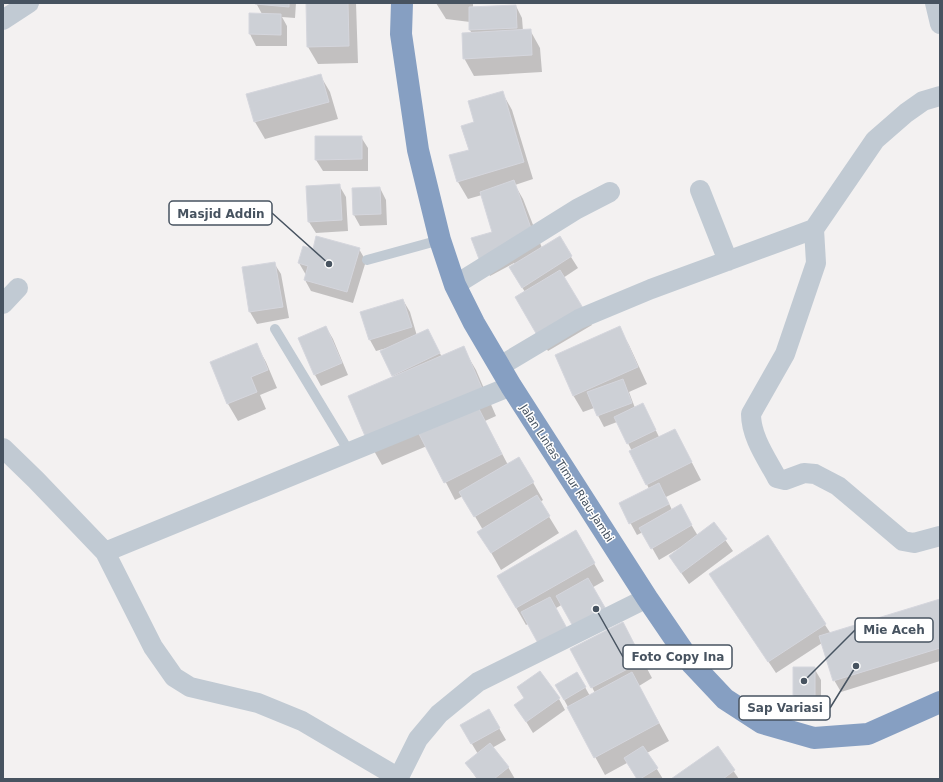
<svg xmlns="http://www.w3.org/2000/svg" width="943" height="782" viewBox="0 0 943 782" font-family="'DejaVu Sans',sans-serif">
  <style>
    .shadow { fill: #0003 }
    .building { fill: #cdd0d6; stroke: #d5d6dd }
    .lines { fill: none; stroke-linecap: round; stroke-linejoin: round }
    .lane { stroke: #c1cad3; stroke-width: 10 }
    .street { stroke: #c1cad3; stroke-width: 20 }
    .highway { stroke: #869fc2; stroke-width: 22 }
    .labels { text-anchor: middle; stroke-width: 3; stroke-linejoin: round; paint-order: stroke }
    .street-label { font-size: 11px; fill: #475360; stroke: #fff }
    .leader { fill: none; stroke: #475360; stroke-width: 1.5 }
    .callout-dot { fill: #475360; stroke: #fff; stroke-width: 1.5 }
    .callout { fill: #fff; stroke: #475360; stroke-width: 1.5 }
    .callout-label { font-size: 12px; text-anchor: middle; font-weight: bold; fill: #475360 }
  </style>
  <rect width="100%" height="100%" fill="#f3f1f1"/>
  <path class="shadow" d="M256 3H296L295 18 282 17 287 26V46H256L250 34V14H262Z
    M307 3H356L358 63 318 64 308 47Z
    M436 3H473V8L516 6 522 18 523 31 530 30 540 48 542 72 474 76 464 58 472 34 470 30V22L446 19Z
    M320 75 330 92 338 119 265 139 255 122Z
    M502 92 512 110 533 179 515 185 523 199 542 248 559 238 578 268 563 278 592 325 548 351 526 315 525 292 517 279 514 263 490 276 480 259 493 232 482 195 468 199 458 182 470 150 476 123Z
    M361 137 368 148V171H323L316 160Z
    M339 185 346 197 348 231 316 233 309 222Z
    M380 188 386 200 387 225 360 226 354 215Z
    M359 249 366 261 353 303 311 291 305 280 306 275 299 263 313 250Z
    M274 263 281 274 289 318 257 324 250 312 243 268Z
    M403 300 410 312 417 336 428 331 442 357 463 348 476 370 496 416 485 421 508 465 519 458 543 500 540 502 559 533 501 570 489 549 483 530 463 496 455 500 427 446 382 465 369 442 394 377 382 352 387 348 376 351 370 340Z
    M326 327 333 339 348 375 321 386 315 375Z
    M619 328 629 345 647 384 629 392 635 408 649 416 659 437 675 430 701 480 666 497 672 510 680 506 698 536 714 524 733 551 689 584 670 557 682 548 681 547 659 560 643 532 637 535 620 504 649 489 632 451 617 422 604 427 594 408 583 412 573 395Z
    M256 344 266 362 277 388 260 395 266 409 238 421 228 404Z
    M576 532 604 581 526 625 498 576Z
    M767 537 831 634 940 600V661L841 692 834 680 822 643 776 673 717 585Z
    M623 623 652 678 639 686 669 741 647 753 663 779H637L627 763 605 775 556 685 577 673 590 696 595 693 592 687Z
    M794 668H814L821 680V707H800L794 695Z
    M559 699 565 710 533 733 516 705Z
    M489 711 506 740 492 748 508 767 515 779H477L466 763 478 754 461 726Z
    M717 747 739 779H673Z"/>
  <path class="building" d="M255 3H289V7L255 4Z
    M306 3H348L349 46 307 47Z
    M516 5 517 28 469 30V7Z
    M249 13 281 14V35L249 34Z
    M531 29 532 55 463 59 462 33Z
    M321 74 329 102 254 122 246 94Z
    M503 91 524 162 457 182 449 155 469 150 461 126 474 122 468 101Z
    M315 136H362V159L315 160Z
    M514 180 532 231 479 259 471 238 492 232 480 192Z
    M340 184 342 220 308 222 306 186Z
    M380 187 381 214 353 215 352 188Z
    M316 236 360 248 347 292 304 280 308 266 298 263 303 246 313 249Z
    M560 236 572 256 522 288 509 267Z
    M275 262 283 307 249 312 242 267Z
    M560 270 583 308 537 335 515 297Z
    M403 299 412 327 369 340 360 312Z
    M326 326 342 363 314 375 298 338Z
    M620 326 638 367 573 396 555 355Z
    M428 329 440 353 392 376 380 351Z
    M257 343 268 370 251 377 257 392 227 404 210 362Z
    M464 346 484 393 368 443 348 396Z
    M623 379 632 403 597 416 587 392Z
    M643 403 656 430 627 444 614 417Z
    M477 405 502 454 444 483 419 434Z
    M675 429 692 462 646 485 629 451Z
    M519 457 534 482 474 517 459 492Z
    M659 483 669 504 629 524 619 503Z
    M537 495 550 516 491 553 477 532Z
    M681 504 692 525 651 549 639 528Z
    M714 522 727 539 681 573 669 556Z
    M576 530 595 563 516 608 497 576Z
    M768 535 826 624 768 662 709 574Z
    M588 578 607 611 575 630 556 596Z
    M550 597 569 632 540 647 521 612Z
    M940 599V648L833 681 819 636Z
    M623 622 643 661 591 688 570 649Z
    M793 667H815V696L793 695Z
    M540 671 560 698 526 722 514 705 524 698 517 687Z
    M577 672 586 687 564 700 555 685Z
    M632 672 659 723 594 758 567 707Z
    M489 709 500 728 471 744 460 725Z
    M490 743 509 767 494 779H478L465 763Z
    M643 746 658 768 640 779H637L624 758Z
    M718 746 735 770 723 779H671Z"/>
  <g class="lines">
    <path class="lane" d="M367 260 440 240
      M275 329 350 453"/>
    <path class="street" d="M935 3 940 24
      M3 20 29 3
      M940 96 923 101 906 113 875 140 814 229 816 263 785 354 751 414C751 437 767 459 777 478L785 480 804 473 815 474 838 486 903 541 914 543 940 536
      M700 190 728 261
      M455 285 577 209 610 192
      M3 304 18 288
      M500 366 579 319 651 289 814 229
      M3 448 36 480 105 552 153 647 174 677 190 687 258 703 302 721 399 778
      M105 552 511 386
      M398 779 418 739 439 714 478 682 647 598"/>
    <path class="highway" d="M402 3 401 34 418 150 440 240 455 285 474 323 511 386 647 598 692 664 725 699 762 723 814 738 868 734 940 702"/>
  </g>
  <g class="labels">
    <g class="street-label">
      <text transform="translate(567 473) rotate(57)" y="4">Jalan Lintas Timur Riau-Jambi</text>
    </g>
  </g>
  <path class="leader" d="M329 264L272 213M804 681L855 630M596 609L623 657M856 666L830 708"/>
  <g class="callout-dot">
    <circle cx="329" cy="264" r="4"/>
    <circle cx="804" cy="681" r="4"/>
    <circle cx="596" cy="609" r="4"/>
    <circle cx="856" cy="666" r="4"/>
  </g>
  <g class="callout">
    <rect x="169" y="201" width="103" height="24" rx="4"/>
    <rect x="855" y="618" width="78" height="24" rx="4"/>
    <rect x="623" y="645" width="109" height="24" rx="4"/>
    <rect x="739" y="696" width="91" height="24" rx="4"/>
  </g>
  <g class="callout-label">
    <text x="221" y="218">Masjid Addin</text>
    <text x="894" y="634">Mie Aceh</text>
    <text x="678" y="661">Foto Copy Ina</text>
    <text x="785" y="712">Sap Variasi</text>
  </g>
  <rect width="943" height="782" fill="none" stroke="#475360" stroke-width="8"/>
</svg>
